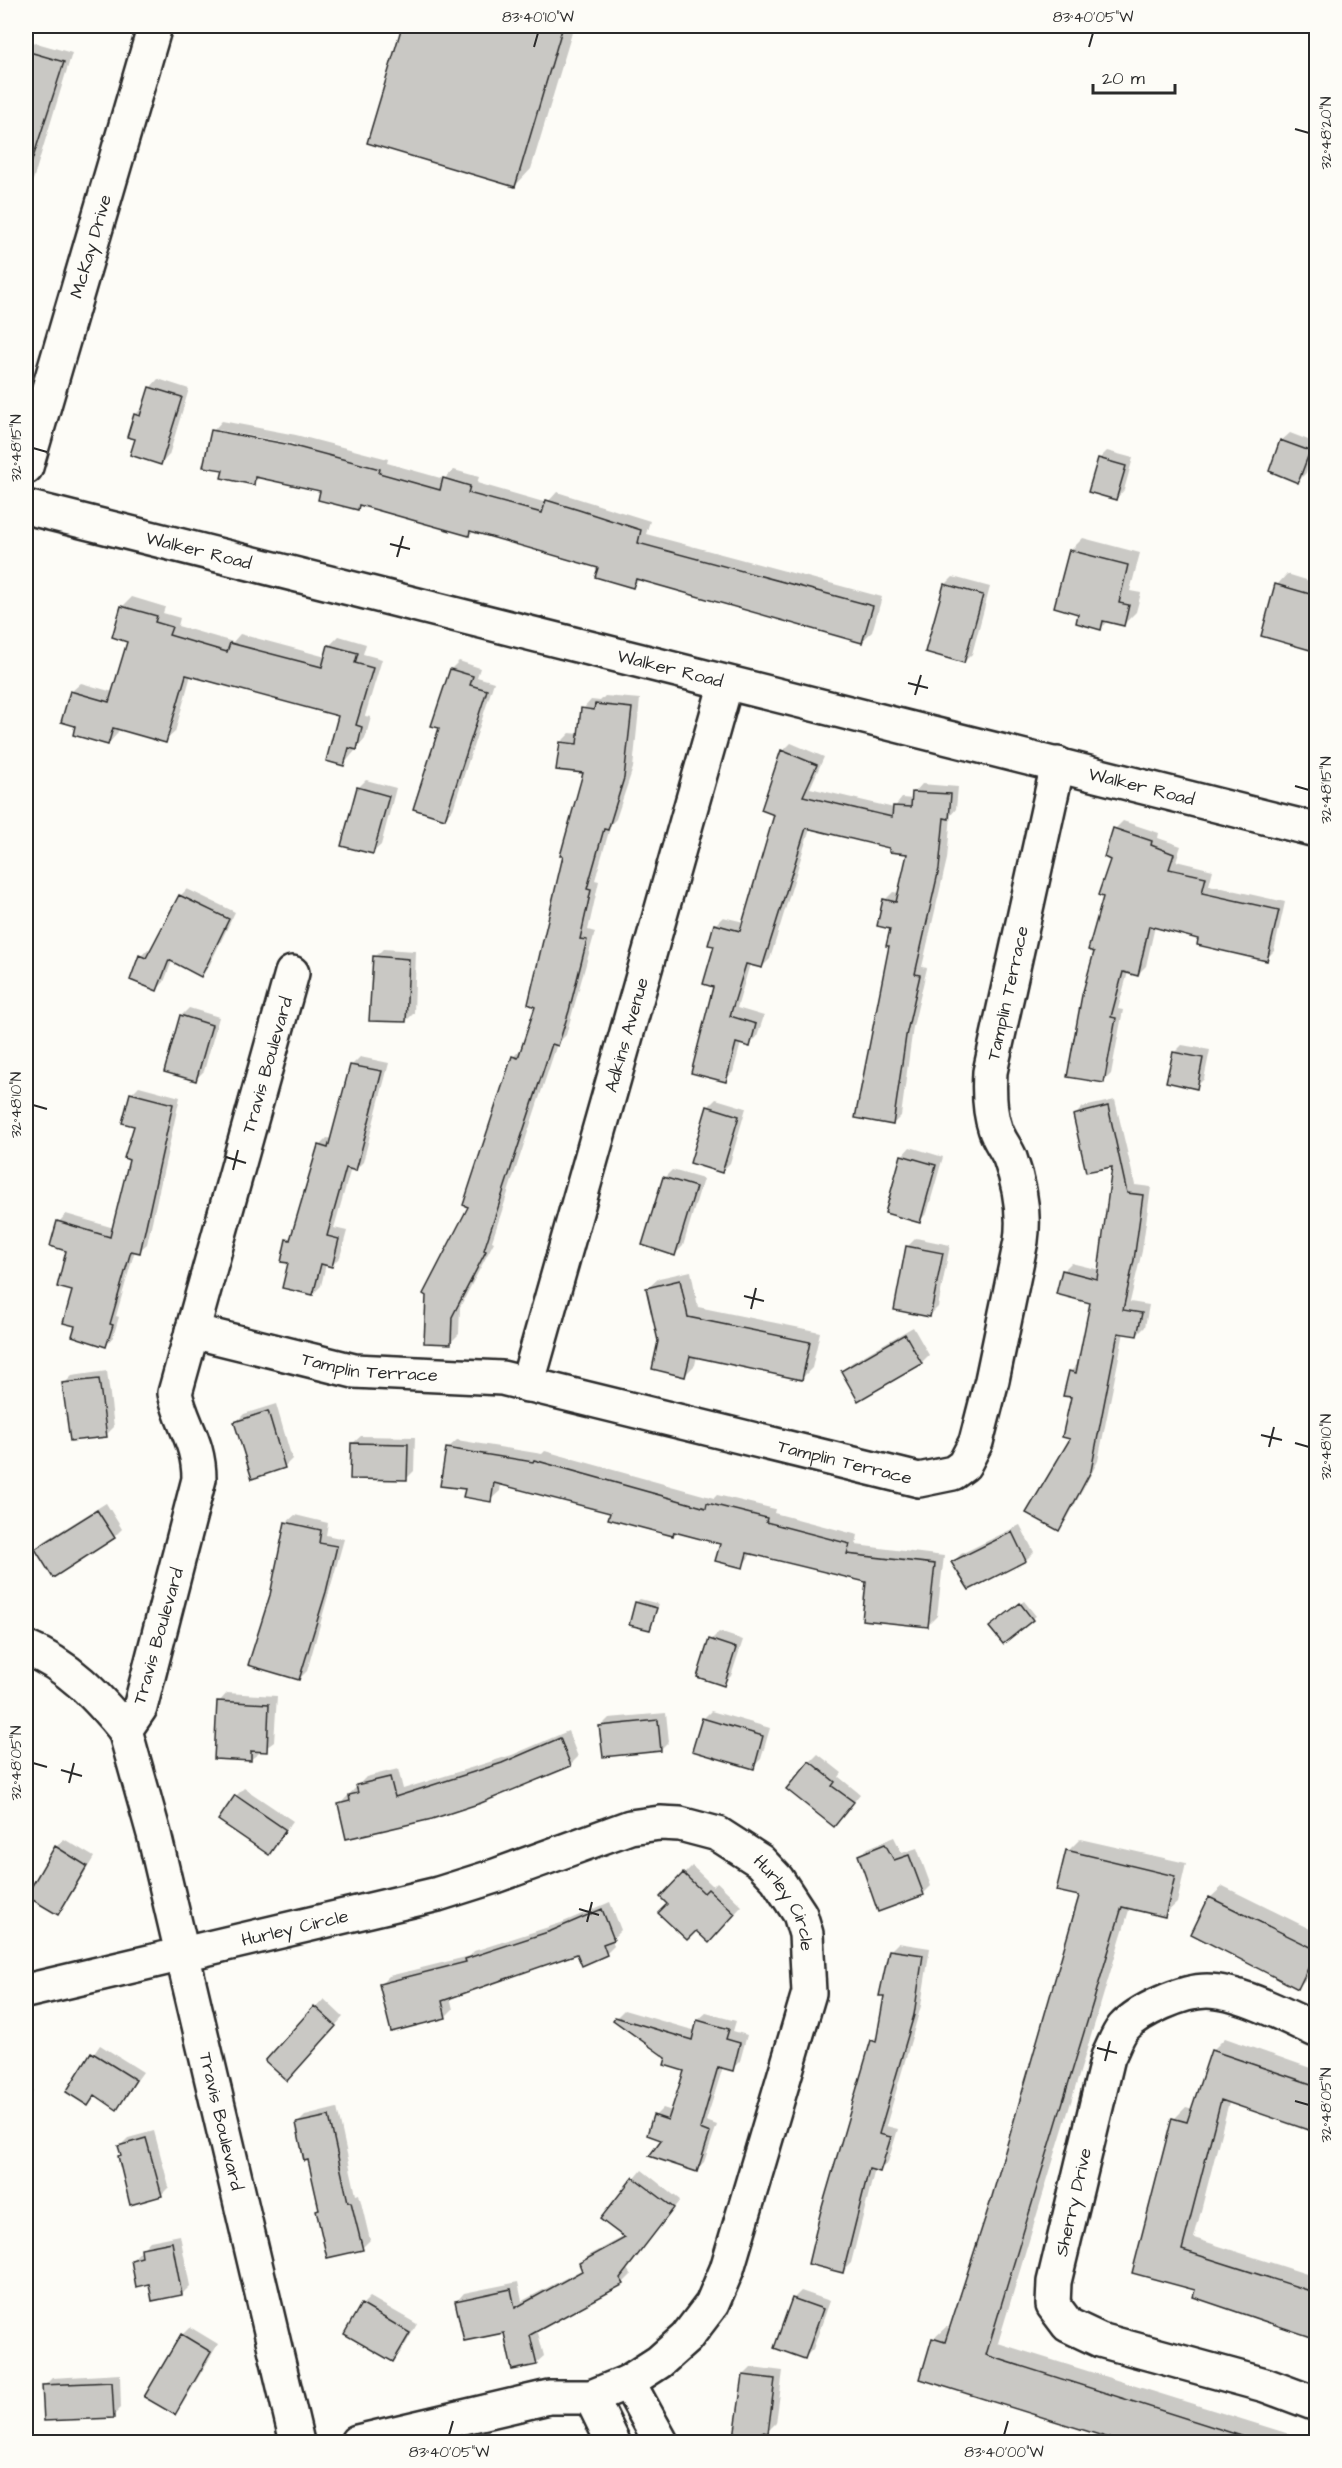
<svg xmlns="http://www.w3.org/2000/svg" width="1342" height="2468" viewBox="0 0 1342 2468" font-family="'Architects Daughter',sans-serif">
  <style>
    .shadow { fill: #0003; fill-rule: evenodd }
    .building { fill: #c9c8c4; stroke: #2b2b2b; stroke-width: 1.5 }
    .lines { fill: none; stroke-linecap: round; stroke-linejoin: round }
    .minor-casing { stroke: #2b2b2b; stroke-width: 38 }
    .minor { stroke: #fdfcf7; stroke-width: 33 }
    .ticks { fill: none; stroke: #2b2b2b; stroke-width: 2 }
    .labels { text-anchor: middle; stroke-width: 5; stroke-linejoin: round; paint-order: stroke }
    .street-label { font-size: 18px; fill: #2b2b2b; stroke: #fdfcf7 }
    .neatline { fill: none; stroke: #2b2b2b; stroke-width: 2 }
    .ticks-label { font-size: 15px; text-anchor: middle; fill: #2b2b2b }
  </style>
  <rect width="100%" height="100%" fill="#fdfcf7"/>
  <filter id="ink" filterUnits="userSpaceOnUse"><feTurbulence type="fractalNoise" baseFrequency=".0167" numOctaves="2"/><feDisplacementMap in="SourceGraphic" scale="12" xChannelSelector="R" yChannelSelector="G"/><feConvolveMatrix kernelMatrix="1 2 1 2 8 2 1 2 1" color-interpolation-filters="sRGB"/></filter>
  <g filter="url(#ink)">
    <path class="shadow" d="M403 26H574L531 169 515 186 369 142Z
      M33 42 72 53 26 203V49Z
      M158 379 189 389 169 455 161 464 135 415 143 407 150 388Z
      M222 421 296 435 388 459 387 463 444 479 454 470 479 477 477 483 547 503 557 492 650 521 646 534 882 597 872 632 862 641 640 579 633 586 600 567 472 531 468 535 362 504 357 509 322 490 260 477 253 483 225 469 213 431ZM218 430 294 444V447L218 433Z
      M1290 433 1316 443 1306 473 1298 481 1281 441Z
      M1107 451 1133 458 1124 490 1116 499 1099 459Z
      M1083 538 1140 553 1130 591 1141 593 1136 612 1123 625 1108 620 1101 628 1080 613 1070 551Z
      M1287 574 1316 583V651L1277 585Z
      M953 577 990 587 972 654 964 662 945 585Z
      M132 597 165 607 163 613 180 618 178 626 233 642 240 634 326 657 330 645 339 636 366 644 363 654 382 659 365 716 371 717 365 739 344 764 339 715 191 675 175 732 165 741 119 728 117 734 108 744 77 725 71 692 81 683 113 692 129 641 114 636 123 606Z
      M459 661 480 668 477 677 494 682 453 809 445 818 440 727 433 725 451 669Z
      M605 696 640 699 633 768 616 819 611 824 595 880 599 881 588 930 595 932 566 1035 557 1044 492 1241 494 1242 460 1307 459 1334 450 1343 425 1342 471 1206 513 1057 522 1048 537 1006 585 772 561 742 570 733 580 734 583 709 591 700 600 701Z
      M791 743 824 757 810 788 894 808 902 798 913 799 914 793 922 784 958 787 956 809 951 815 947 859 922 967 927 968 913 1027 901 1116 893 1124 892 928 885 900 893 892 899 893 909 853 891 847 810 828 770 959 762 967 750 964 737 1008 764 1016 757 1037 749 1045 741 1043 733 1072 725 1080 715 986V925L723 917 744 922 775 814 763 809 783 751Z
      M366 780 396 788 381 845 372 853 358 788Z
      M1123 821 1159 833 1158 838 1181 846 1176 861 1213 870 1209 885 1285 902 1274 951 1266 959 1155 926 1146 966 1138 974 1128 972 1118 1009 1123 1010 1111 1074 1103 1082 1096 951 1115 829Z
      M187 889 235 912 208 968 201 975 172 961 164 982 157 989 141 956 148 949 152 950 180 896Z
      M383 949 416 951 414 1013 406 1021 375 957Z
      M189 1008 219 1017 204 1071 196 1079 181 1016Z
      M1182 1045 1210 1050 1204 1079 1196 1087 1174 1053Z
      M360 1057 389 1063 363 1162 355 1170 351 1168 334 1228 347 1231 340 1257 332 1265 326 1264 321 1286 313 1294 290 1262 282 1260 288 1239 294 1233 319 1146 327 1138 332 1139 352 1065Z
      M139 1086 180 1097 147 1244 139 1251 135 1250 116 1316 119 1317 113 1337 106 1345 77 1325 67 1250 59 1222 66 1214 114 1228 136 1125 131 1094Z
      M716 1099 746 1108 730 1163 722 1171 708 1107Z
      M1115 1100 1135 1185 1151 1187 1142 1251 1130 1302 1149 1305 1145 1327 1137 1335 1124 1332 1098 1461 1066 1521 1058 1529 1072 1438 1070 1372 1078 1364 1092 1302 1063 1271 1071 1263 1100 1270 1114 1165 1075 1115 1083 1107Z
      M910 1147 943 1157 927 1213 919 1221 902 1156Z
      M672 1170 703 1179 683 1246 675 1254 664 1178Z
      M916 1238 950 1245 938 1307 930 1315 908 1246Z
      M691 1271 698 1307 820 1332 812 1368 802 1378 697 1356 695 1365 685 1375 660 1341 648 1288 659 1278Z
      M26 1278 29 1280 26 1288Z
      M913 1327 929 1355 921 1363 843 1371 851 1363Z
      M107 1371 114 1427 106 1435 64 1384 72 1376Z
      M276 1404 292 1459 284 1467 236 1422 244 1414Z
      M361 1436 415 1437 414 1471 406 1479 352 1444Z
      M457 1440 542 1454 545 1451 714 1498 717 1495 775 1509 774 1513 858 1535 856 1545 944 1556 937 1616 927 1626 868 1581 752 1553 742 1566 721 1543 676 1531 672 1534 612 1512 501 1483 500 1491 490 1500 466 1488 447 1449Z
      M106 1503 122 1529 114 1537 37 1550 45 1541Z
      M295 1515 328 1523 326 1535 344 1539 307 1671 299 1679 271 1595 286 1523Z
      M1020 1525 1034 1552 1026 1560 953 1562 961 1554Z
      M640 1599 659 1604 650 1629 636 1602Z
      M1024 1601 1036 1616 1032 1619 995 1623Z
      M719 1632 743 1640 731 1676 723 1684 711 1640Z
      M227 1693 277 1696 274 1742 250 1760 219 1702Z
      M711 1711 770 1728 761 1759 753 1767 703 1719Z
      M666 1713 669 1742 661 1750 601 1726 609 1718Z
      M568 1731 578 1757 570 1765 481 1801 340 1804 366 1777 398 1769 403 1789 512 1755Z
      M26 1739 31 1743 26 1750Z
      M818 1754 842 1773 839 1777 860 1794 842 1817 810 1762Z
      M244 1788 293 1821 269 1853 236 1796Z
      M894 1837 902 1853 917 1848 931 1886 923 1894 859 1856 868 1848Z
      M64 1839 94 1857 65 1905 57 1913 56 1847Z
      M1080 1839 1186 1863 1177 1903 1164 1915 1130 1907 998 2343 1315 2442H1126L921 2378 933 2339 946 2327 951 2328 993 2200 1081 1895 1068 1851Z
      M692 1866 713 1886 717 1882 742 1906 717 1933 669 1904 684 1874Z
      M1223 1886 1316 1932V1963L1310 1975 1298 1987 1210 1898Z
      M610 1902 621 1930 612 1939 614 1946 606 1954 578 1953 450 1997 453 2009 445 2017 381 1984 389 1976 470 1956 474 1951 561 1923Z
      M898 1943 930 1948 921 2006 886 2126 898 2129 888 2162 880 2170 875 2169 851 2263 843 2271 872 2041 879 2034 890 1951Z
      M324 1999 343 2017 294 2071 267 2060Z
      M624 2010 696 2031 698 2020 706 2013 736 2021 733 2031 747 2035 740 2061 732 2069 723 2067 706 2121 717 2125 704 2162 696 2170 664 2139 655 2116 663 2108 672 2111 686 2070 616 2018Z
      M1225 2038 1316 2070V2131L1229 2102 1194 2238 1316 2277V2337L1197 2289 1134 2272 1174 2119 1186 2107 1193 2109 1213 2050Z
      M100 2045 143 2072 117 2108 97 2095 88 2104 68 2092Z
      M26 2062 33 2092 26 2099Z
      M337 2108 356 2195 359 2194 370 2240 362 2248 317 2211 320 2208 310 2158 297 2124 305 2116Z
      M154 2131 169 2187 161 2195 122 2154 120 2146 128 2138Z
      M642 2170 680 2200 627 2269 631 2275 623 2283 537 2329 544 2356 536 2363 505 2331 457 2301 464 2293 518 2282 522 2301 583 2269 581 2264 588 2256 625 2236 602 2219Z
      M180 2235 190 2286 182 2294 150 2282 132 2260 150 2241Z
      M801 2291 830 2301 813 2349 805 2357 793 2299Z
      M370 2297 417 2324 401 2352 393 2361 362 2305Z
      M190 2327 218 2344 182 2405 174 2413 182 2335Z
      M752 2367 783 2371 776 2423 761 2438 744 2375Z
      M120 2374 121 2408 113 2416 44 2386 52 2378Z"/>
    <path class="building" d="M402 26H563L515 187 367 143Z
      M26 51 64 62 31 164 26 163Z
      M149 387 182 397 161 465 130 455 135 439 127 437 134 414 140 416Z
      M211 430 286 444 380 469 379 473 440 490 443 478 470 486 468 493 542 513 546 500 579 510 641 530 638 543 873 606 862 643 636 579 633 588 595 577 598 568 470 531 469 536 359 505 358 510 318 500 320 491 255 477 254 485 221 478 223 470 203 467Z
      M1280 440 1310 451 1298 483 1269 471Z
      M1098 458 1126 466 1116 500 1088 492Z
      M1069 550 1128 565 1119 603 1129 605 1124 626 1103 621 1101 630 1076 623 1078 614 1054 607Z
      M944 584 983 595 964 663 925 652Z
      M1275 584 1317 596V652L1261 636Z
      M121 606 157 616 155 622 172 627 169 635 227 652 230 643 322 667 328 645 358 653 355 663 373 668 356 725 362 727 357 750 349 748 344 766 326 761 338 716 186 675 166 743 113 728 108 745 73 735 75 726 61 722 70 691 109 702 127 642 112 637Z
      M450 669 473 676 470 685 487 690 445 819 413 809 439 728 431 726Z
      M595 704 632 708 624 778 608 830 604 829 587 889 591 890 580 939 587 940 569 1011 558 1046 552 1044 484 1250 486 1251 452 1317 451 1344 424 1343 426 1296 423 1294 468 1207 463 1205 512 1056 518 1058 535 1007 528 1004 563 856H560L583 773 556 770 560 742 577 744 581 708 594 710Z
      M781 750 817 765 803 796 892 817 893 806 911 807 912 792 951 794 949 819 944 818 939 869 915 974 920 975 906 1036 893 1125 855 1118 889 946H886L890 929 877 926 883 899 896 902 907 854 889 852V848L806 828 762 968 746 964 730 1016 756 1024 750 1047 736 1043 726 1082 691 1073 713 987 703 984 714 946 708 945 714 924 740 931 774 815 761 810Z
      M357 787 389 796 373 854 341 846Z
      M1113 828 1152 841 1151 845 1174 854 1169 869 1206 877 1202 893 1279 910 1267 961 1197 945 1198 939 1149 926 1138 976 1123 972 1111 1017 1116 1018 1104 1083 1067 1077 1082 995 1094 952 1088 950 1103 897 1098 895 1110 860 1104 857Z
      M179 895 229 919 201 977 169 960 157 991 130 980 139 955 146 958Z
      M373 956 409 959 406 1022 369 1021Z
      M180 1015 212 1025 196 1081 164 1072Z
      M1173 1052 1203 1058 1197 1089 1166 1082Z
      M350 1065 382 1071 356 1171 346 1168 327 1236 339 1239 332 1267 321 1264 313 1295 282 1288 288 1263 281 1262 286 1239 290 1240 318 1145 328 1148Z
      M130 1093 173 1104 140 1253 131 1251 110 1324 113 1325 106 1347 72 1336 75 1326 63 1323 72 1291 57 1287 66 1251 50 1246 57 1221 110 1237 129 1160 124 1158 134 1126 122 1123Z
      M707 1106 739 1116 722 1173 690 1163Z
      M1108 1106 1127 1193 1143 1195 1134 1260 1123 1310 1142 1313 1137 1336 1118 1333 1091 1471 1059 1531 1026 1513 1070 1439 1062 1437 1071 1397 1063 1396 1069 1371 1076 1373 1090 1303 1056 1294 1062 1270 1097 1279 1112 1167 1086 1172 1073 1115Z
      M901 1155 936 1165 920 1223 885 1213Z
      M663 1177 696 1187 675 1256 642 1245Z
      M906 1246 943 1253 930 1317 894 1310Z
      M680 1280 688 1317 810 1342 802 1380 690 1356 685 1377 652 1369 658 1341 646 1288Z
      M905 1334 922 1364 858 1401 841 1371Z
      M99 1379 107 1437 70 1441 62 1383Z
      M268 1411 285 1468 252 1479 234 1422Z
      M351 1443 408 1444 407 1480 350 1479Z
      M446 1448 533 1462 534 1460 706 1508 707 1503 767 1518 766 1522 850 1544 847 1554 935 1564 928 1627 862 1620 866 1582 747 1553 743 1568 715 1561 720 1544 674 1532 673 1536 608 1519 610 1513 494 1483 491 1502 463 1497 465 1489 440 1486Z
      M97 1510 115 1538 53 1578 35 1549Z
      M285 1522 321 1530 319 1543 337 1546 326 1592 299 1680 248 1665 270 1595Z
      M1012 1532 1026 1561 969 1590 951 1562Z
      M635 1602 657 1608 650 1630 629 1625Z
      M1020 1603 1033 1620 1003 1644 989 1627Z
      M709 1639 736 1648 724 1686 697 1677Z
      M217 1701 269 1704 267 1752 251 1751V1761L214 1759Z
      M702 1718 763 1736 754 1769 692 1751Z
      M658 1720 661 1751 603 1757 599 1726Z
      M560 1738 571 1766 481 1803 432 1819 346 1839 338 1804 350 1801 349 1795 358 1793 356 1785 390 1777 395 1797 502 1763Z
      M809 1761 835 1782 832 1786 854 1802 834 1827 786 1789Z
      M235 1795 286 1830 269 1855 218 1820Z
      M885 1844 894 1860 909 1855 924 1895 878 1912 858 1855Z
      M55 1846 87 1866 58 1915 26 1896Z
      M1066 1850 1175 1876 1165 1917 1122 1907 986 2355 1248 2438 1247 2442H1122L920 2379 932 2338 945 2342 991 2200 1079 1896 1056 1891Z
      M683 1873 704 1893 708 1889 735 1914 709 1943 696 1931 687 1940 658 1913 667 1904 660 1897Z
      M1209 1897 1317 1950 1298 1989 1191 1934Z
      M602 1909 614 1940 603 1944 607 1955 582 1966 577 1954 442 2001 446 2018 391 2032 379 1984 466 1962 465 1959 551 1931Z
      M889 1950 923 1955 914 2015 879 2134 891 2137 880 2172 869 2169 843 2273 808 2264 820 2214 871 2040 876 2042 884 1996H879Z
      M314 2006 336 2026 287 2081 265 2061Z
      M615 2017 692 2040 697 2020 729 2029 726 2039 740 2043 733 2071 718 2067 700 2129 710 2133 697 2172 649 2156 661 2140 647 2135 653 2115 668 2120 684 2071 664 2065 666 2058 613 2020Z
      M1211 2050 1317 2086V2114L1311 2131 1221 2100 1182 2250 1317 2293V2339L1193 2297 1195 2290 1132 2273 1172 2118 1187 2122Z
      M91 2052 136 2080 117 2110 95 2095 88 2106 66 2092Z
      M329 2116 348 2202H351L363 2250 327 2258 316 2210 319 2209 308 2160 304 2161 296 2123Z
      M146 2138 162 2196 130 2205 118 2156 121 2155 118 2146Z
      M633 2177 674 2208 620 2278 624 2284 530 2335 537 2365 512 2370 504 2333 464 2341 455 2301 511 2289 515 2308 582 2271 579 2263 625 2238 600 2219Z
      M172 2242 182 2295 152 2301 149 2284 136 2287 131 2260 142 2257 141 2248Z
      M792 2298 823 2309 805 2359 774 2348Z
      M361 2304 410 2333 393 2362 344 2334Z
      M181 2334 211 2352 175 2415 144 2397Z
      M743 2375 775 2379 768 2433 762 2432V2439L734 2437Z
      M112 2382 114 2418 44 2421 42 2385Z"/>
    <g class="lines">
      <defs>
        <g id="minor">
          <path id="s1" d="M26 467 155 26"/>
          <path id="s2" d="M26 507 1316 830"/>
          <path id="s3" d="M292 973 175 1393C182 1426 199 1441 199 1479L140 1708 125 1730 154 1834 297 2442"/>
          <path id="s4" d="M192 1331 354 1371 502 1378 919 1480 953 1473 964 1465 976 1442 992 1380 1021 1241C1025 1212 1020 1186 1010 1158 1006 1148 998 1139 995 1128 989 1111 989 1090 990 1072L1058 764"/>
          <path id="s5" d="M527 1385 726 683"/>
          <path d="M26 1648C68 1665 97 1696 125 1730"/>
          <path id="s6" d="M26 1991 438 1894 495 1876 630 1827 660 1823 680 1824 718 1834 760 1861 777 1879 800 1914 806 1934 809 1993 727 2269 712 2304 686 2338 659 2362 628 2382 591 2397H549L357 2442"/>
          <path d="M1316 2030C1288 2017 1239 1991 1207 1991 1183 1991 1139 2010 1123 2028 1117 2035 1113 2048 1108 2057L1054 2282 1053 2305 1068 2325 1100 2340 1265 2385 1316 2404"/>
          <path d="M628 2382 661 2442"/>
          <path d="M591 2397 613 2442"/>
        </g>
      </defs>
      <use href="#minor" class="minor-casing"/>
      <use href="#minor" class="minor"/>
    </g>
  </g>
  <path class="ticks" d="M534 47 538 33M1089 47 1093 33M1295 129 1309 133M33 448 47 452M390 544 410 549M397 557 403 536M908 683 928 688M915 695 921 675M1295 786 1309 790M33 1105 47 1109M226 1157 246 1163M233 1170 238 1150M744 1296 764 1301M751 1309 756 1288M1261 1435 1282 1440M1295 1443 1309 1447M1269 1447 1274 1427M33 1763 47 1767M61 1770 82 1776M69 1783 74 1763M579 1909 599 1915M587 1922 592 1902M1097 2048 1117 2053M1105 2061 1110 2041M1295 2101 1309 2105M449 2435 453 2421M1004 2435 1008 2421"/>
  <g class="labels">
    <g class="street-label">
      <text dy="6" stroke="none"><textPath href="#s1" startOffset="230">McKay Drive</textPath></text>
      <text dy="6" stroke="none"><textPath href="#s2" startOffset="178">Walker Road</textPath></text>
      <text dy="6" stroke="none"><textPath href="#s2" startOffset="664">Walker Road</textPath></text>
      <text dy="6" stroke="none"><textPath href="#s2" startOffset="1150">Walker Road</textPath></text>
      <text dy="6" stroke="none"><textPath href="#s4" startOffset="1280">Tamplin Terrace</textPath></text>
      <text dy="6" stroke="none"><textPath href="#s5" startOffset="364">Adkins Avenue</textPath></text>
      <text transform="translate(267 1065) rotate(-74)" y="6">Travis Boulevard</text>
      <text dy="6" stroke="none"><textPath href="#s4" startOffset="182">Tamplin Terrace</textPath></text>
      <text dy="6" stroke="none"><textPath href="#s4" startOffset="668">Tamplin Terrace</textPath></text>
      <text transform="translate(158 1636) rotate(-74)" y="6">Travis Boulevard</text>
      <text dy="6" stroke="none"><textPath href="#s6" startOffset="816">Hurley Circle</textPath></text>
      <text dy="6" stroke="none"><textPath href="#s6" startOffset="276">Hurley Circle</textPath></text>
      <text dy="6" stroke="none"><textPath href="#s3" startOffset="1192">Travis Boulevard</textPath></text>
      <text transform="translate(1073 2202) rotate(-77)" y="6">Sherry Drive</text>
    </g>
  </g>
  <rect width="1342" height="2468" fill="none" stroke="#fdfcf7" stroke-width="66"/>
  <path d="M1093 84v9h82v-9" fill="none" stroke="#2b2b2b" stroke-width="3"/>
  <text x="1102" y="84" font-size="18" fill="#2b2b2b" stroke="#fdfcf7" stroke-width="4.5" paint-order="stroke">20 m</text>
  <rect x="33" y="33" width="1276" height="2402" class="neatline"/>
  <g class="ticks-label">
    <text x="538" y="22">83°40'10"W</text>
    <text x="1093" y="22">83°40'05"W</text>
    <text transform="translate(1326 133) rotate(-90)" y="5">32°48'20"N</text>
    <text transform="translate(16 448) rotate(-90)" y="5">32°48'15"N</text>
    <text transform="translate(1326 790) rotate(-90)" y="5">32°48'15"N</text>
    <text transform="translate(16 1105) rotate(-90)" y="5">32°48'10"N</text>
    <text transform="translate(1326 1447) rotate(-90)" y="5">32°48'10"N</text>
    <text transform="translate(16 1763) rotate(-90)" y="5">32°48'05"N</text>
    <text transform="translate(1326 2105) rotate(-90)" y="5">32°48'05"N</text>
    <text x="449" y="2457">83°40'05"W</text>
    <text x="1004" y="2457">83°40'00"W</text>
  </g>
</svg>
